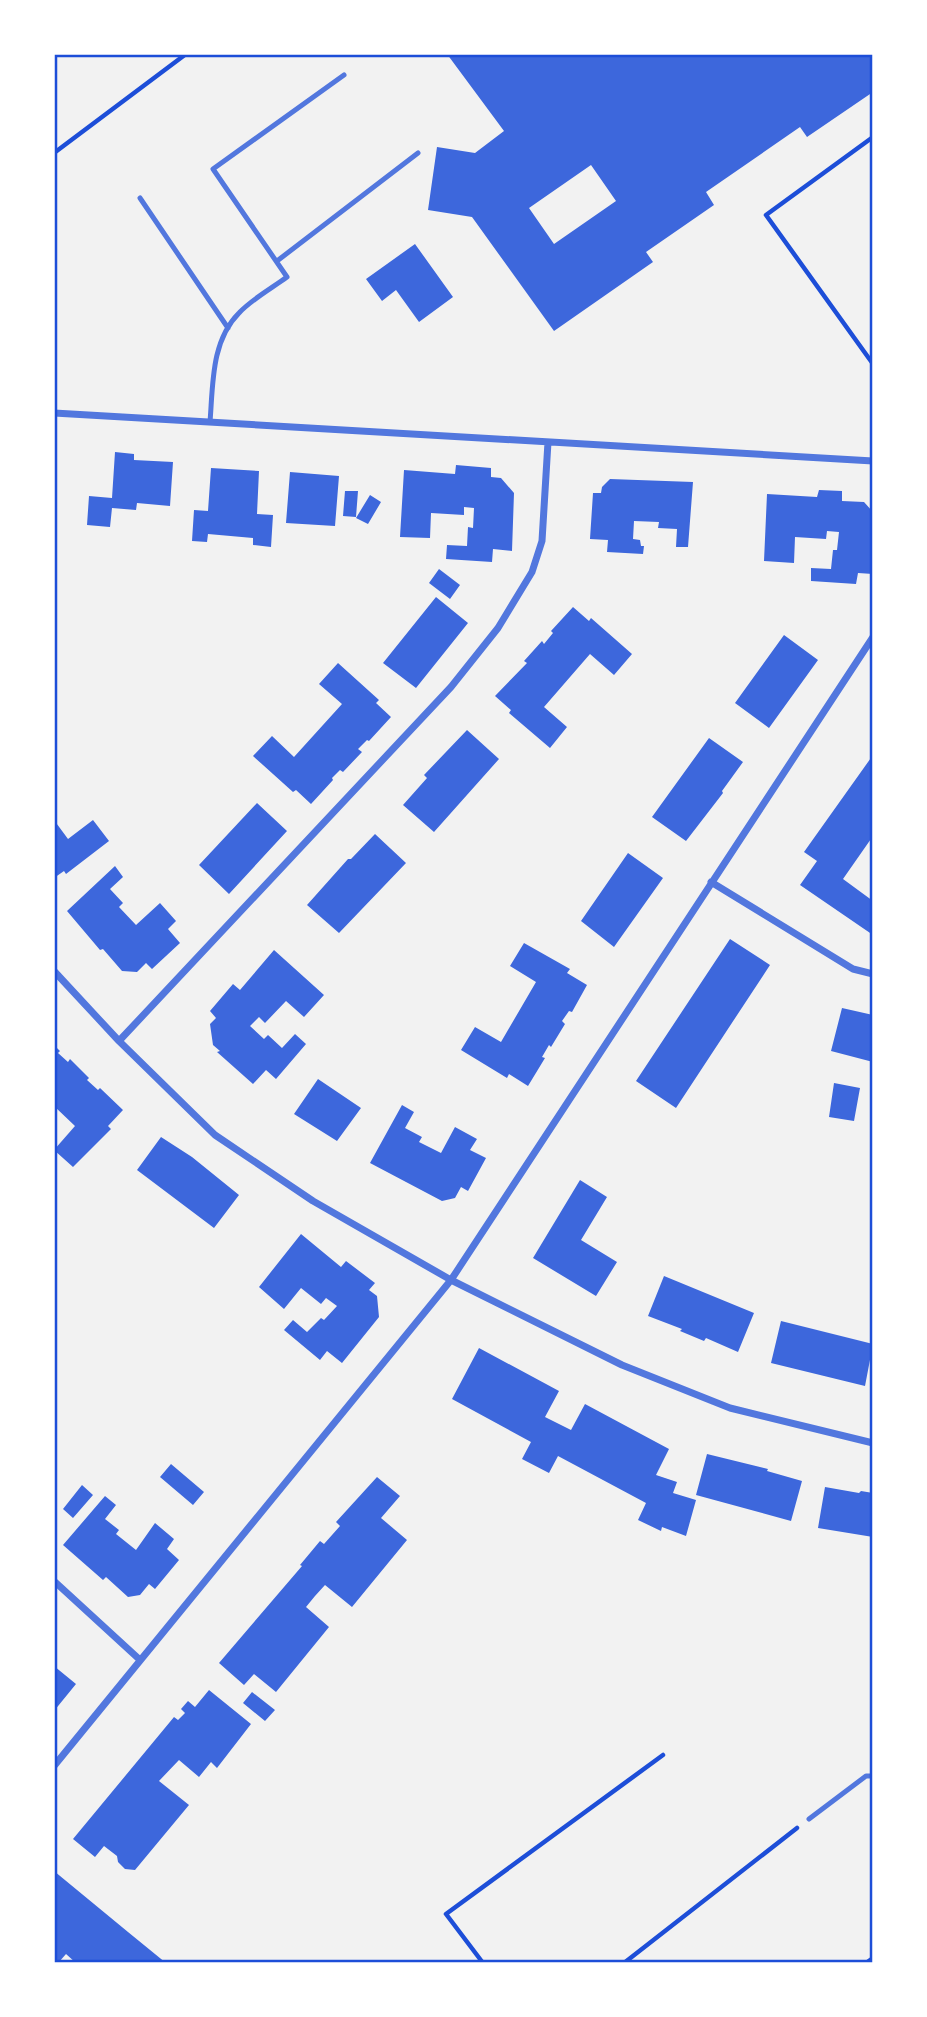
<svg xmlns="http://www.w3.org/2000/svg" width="927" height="2017" viewBox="0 0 927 2017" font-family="'Golos Text',sans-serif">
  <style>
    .building { fill: #3d67dc; fill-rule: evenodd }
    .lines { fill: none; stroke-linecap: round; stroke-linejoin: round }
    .path { stroke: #1d4ed8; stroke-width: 4.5 }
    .service { stroke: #5277de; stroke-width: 5 }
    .minor { stroke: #5277de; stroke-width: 7 }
    .neatline { fill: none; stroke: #1d4ed8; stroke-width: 2.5 }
  </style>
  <rect width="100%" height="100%" fill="#f2f2f2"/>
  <path class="building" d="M447 54H873V92L807 137 800 127 706 192 714 205 646 252 653 262 554 331 472 217 428 210 437 147 475 153 504 131ZM591 165 616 201 554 244 529 208Z
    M415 244 453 297 419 322 396 290 382 301 366 279Z
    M115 452 134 454V460L173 462 170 506 137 503 136 510 112 508 110 527 87 525 89 496 112 498Z
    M456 465 491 468V477L501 478 514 493 512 551 493 549 492 562 446 559 447 545 467 546 468 527 473 528 474 508 464 507V515L431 513 430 538 400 537 404 470 455 474Z
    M211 468 259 471 257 514 273 515 271 547 253 545V538L208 534 207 542 192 541 194 510 208 511Z
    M290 472 339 476 335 526 286 523Z
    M610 479 693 482 688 547H676L677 529 658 528 659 522 634 521 633 539 640 540 641 546H644L643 554 607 552 608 540 590 539 593 493H601L602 487Z
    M819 490 842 491V501L864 502 873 512V574L858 573 856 584 811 581V568L831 569 833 550H837L839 532 827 531 826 539 795 537 794 563 764 561 767 494 817 497Z
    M345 491H358L356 517 343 516Z
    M370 495 381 502 368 524 356 518Z
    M439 569 460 585 450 599 429 583Z
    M436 597 468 623 416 688 383 663Z
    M573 607 589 621 591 618 632 654 614 675 590 654 544 707 567 727 550 748 509 713 511 710 495 696 527 663 524 661 542 641 544 644 553 633 551 631Z
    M784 635 818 660 769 728 735 703Z
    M338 663 379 700 376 703 391 717 369 741 367 740 358 749 362 752 343 772 340 770 332 778 333 780 311 804 296 790 293 792 253 756 272 736 294 757 342 704 319 684Z
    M467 730 499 759 434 832 403 805 427 778 424 775Z
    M709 738 743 762 722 791 723 793 686 841 652 817Z
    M873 755V836L843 879 873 901V935L800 885 817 861 804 852Z
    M257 803 287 831 229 894 199 865Z
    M54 820 68 839 93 820 109 841 66 874 64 871 54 878Z
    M375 834 406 863 339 933 307 905 348 859H351Z
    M628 853 663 878 614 947 581 921Z
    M115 866 123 877 110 889 123 903 119 907 136 925 160 903 176 921 168 929 180 943 152 969 146 963 137 972 122 971 103 949 100 950 67 911Z
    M730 939 770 965 676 1108 636 1081Z
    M524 943 570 969 567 973 587 985 572 1012 569 1011 562 1021 565 1024 551 1047 549 1045 542 1057 545 1058 528 1086 509 1074 507 1078 461 1050 475 1027 501 1042 536 982 510 966Z
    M274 950 324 995 304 1017 286 1001 265 1023 259 1017 250 1026 264 1039 268 1035 282 1048 295 1034 306 1044 276 1079 266 1070 253 1084 217 1052 220 1051 213 1045 210 1024 216 1018 210 1011 233 984 240 990Z
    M842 1008 873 1015V1062L831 1051Z
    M54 1045 60 1051 58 1053 68 1062 70 1059 89 1078 87 1080 98 1090 100 1088 123 1110 108 1126 111 1129 73 1167 54 1150 75 1126 54 1106Z
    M318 1079 361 1108 337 1141 294 1114Z
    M834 1083 860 1088 854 1121 829 1117Z
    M402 1105 414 1112 405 1128 422 1137 419 1142 441 1153 455 1127 477 1139 470 1150 486 1158 468 1191 461 1187 455 1198 442 1201 370 1163Z
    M161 1137 192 1157 239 1195 214 1228 137 1170Z
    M580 1180 607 1197 581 1240 617 1262 596 1296 533 1258Z
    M301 1234 341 1267 346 1261 375 1283 369 1290 377 1296 379 1317 342 1363 327 1351 320 1360 284 1330 293 1320 307 1332 321 1318 324 1320 337 1306 326 1298 321 1304 301 1288 284 1309 259 1287Z
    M664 1276 754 1313 738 1352 706 1338 704 1341 680 1331 682 1329 648 1316Z
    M781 1321 873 1344 865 1386 771 1363Z
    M479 1348 559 1391 545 1417 571 1430 585 1404 669 1449 656 1475 677 1482 673 1493 696 1500 686 1536 662 1527 661 1531 638 1520 646 1503 558 1456 549 1473 522 1459 531 1442 452 1399Z
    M707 1454 768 1469 767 1471 802 1481 791 1521 696 1495Z
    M171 1464 204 1492 193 1505 160 1477Z
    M377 1477 400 1496 381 1518 407 1540 352 1607 325 1585 315 1596 306 1607 329 1627 276 1692 254 1674 244 1685 219 1663 302 1566 300 1565 320 1541 324 1544 340 1526 336 1522Z
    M82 1485 93 1495 73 1518 63 1509Z
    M825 1487 859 1493 861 1491 873 1493V1537L818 1528Z
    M105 1496 116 1505 105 1519 119 1530 116 1534 136 1550 155 1523 174 1539 167 1549 179 1560 155 1589 149 1584 140 1595 128 1597 106 1577 103 1580 63 1545Z
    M54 1666 76 1684 54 1711Z
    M209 1690 251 1724 217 1768 211 1762 199 1777 179 1760 159 1781 189 1805 135 1870 125 1869 118 1862 117 1856 104 1846 95 1857 73 1839 174 1717 178 1720 185 1713 181 1709 188 1701 195 1707Z
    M252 1692 275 1710 265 1721 243 1703Z
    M54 1871 128 1932 166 1963H76L66 1954 59 1962 54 1958Z"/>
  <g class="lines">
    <path class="path" d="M873 137 766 215 873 364
      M54 153 186 54
      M483 1963 446 1914 663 1755
      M624 1963 797 1828
      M866 1963 873 1958"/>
    <path class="service" d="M140 198 228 328
      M277 261 418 153
      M210 422C213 385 211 341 239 313 252 299 272 288 287 277L213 169 344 75
      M809 1819 866 1776H873"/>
    <path class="minor" d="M54 413 873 461
      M711 882 853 969 873 974
      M54 971 119 1041 215 1135 313 1201 451 1280 622 1365 730 1408 873 1443
      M119 1041 451 687 498 628 532 572 542 541 548 442
      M54 1581 139 1659
      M54 1766 451 1280 873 637"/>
  </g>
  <rect width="927" height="2017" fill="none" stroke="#ffffff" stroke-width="112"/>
  <rect x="56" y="56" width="815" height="1905" class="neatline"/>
</svg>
